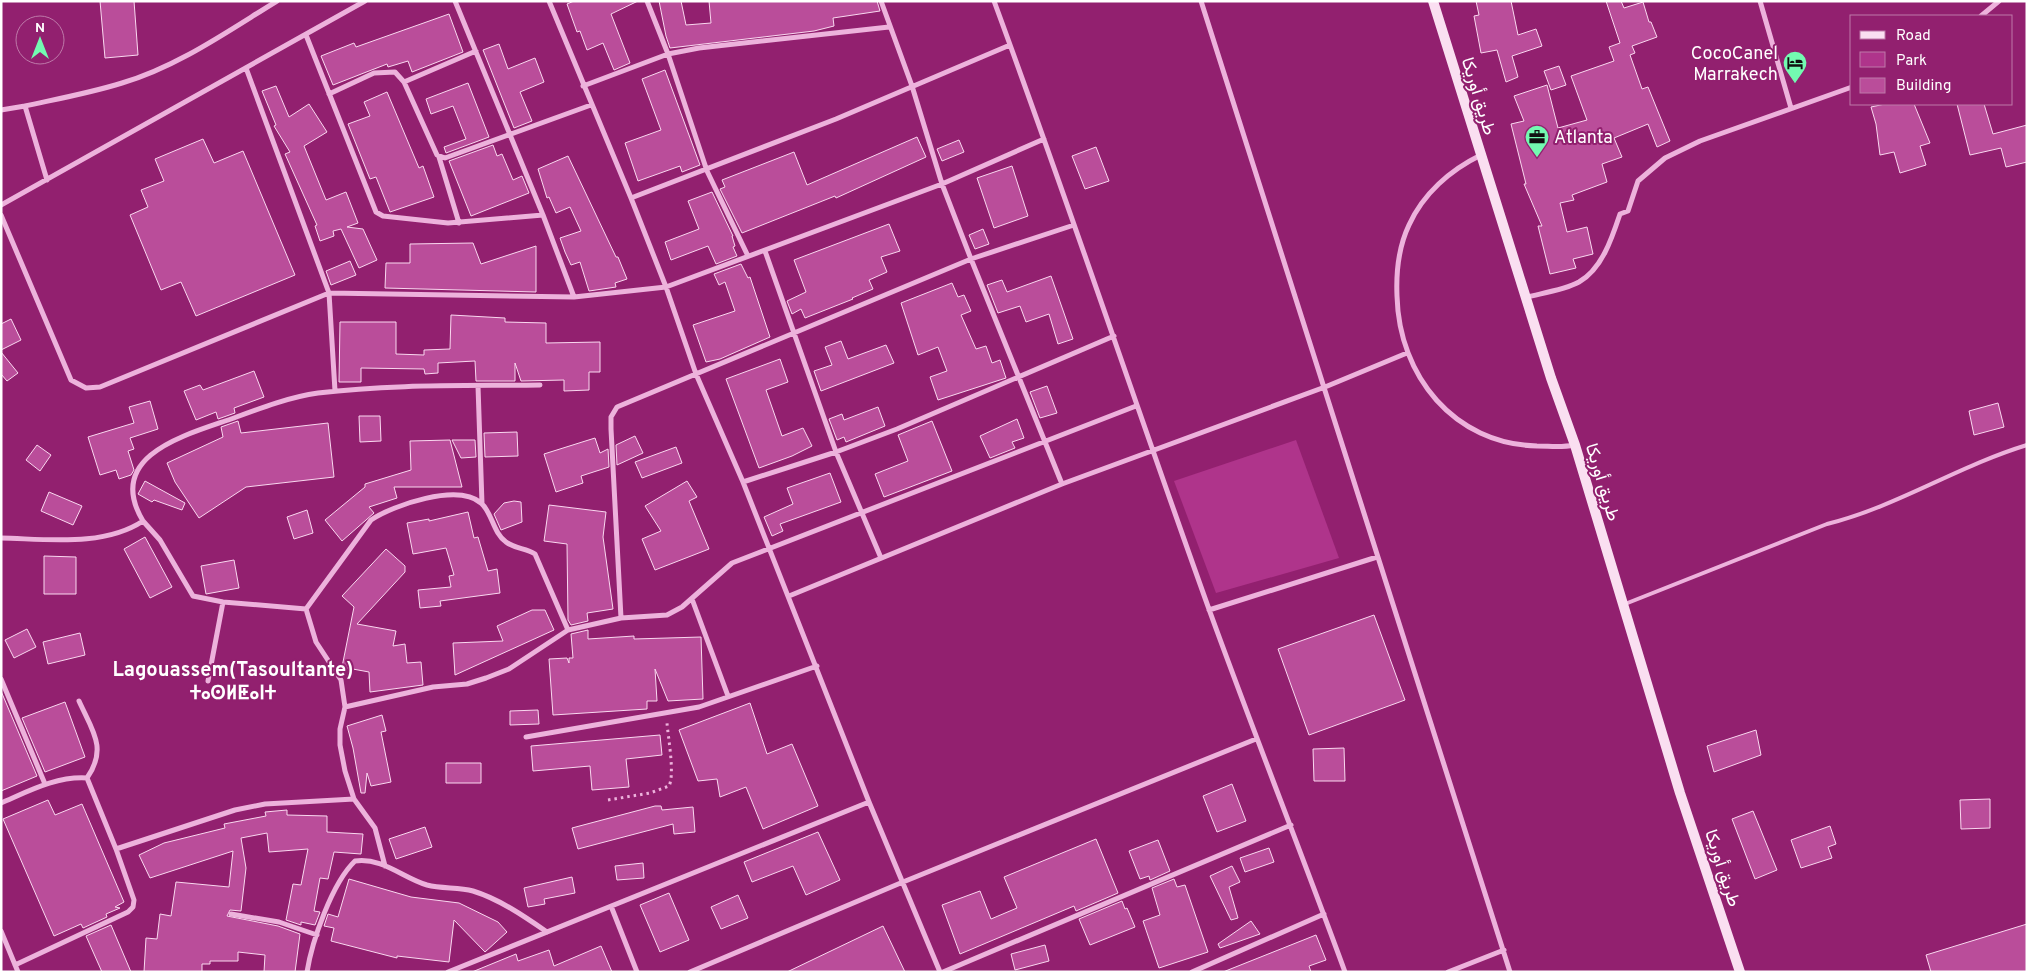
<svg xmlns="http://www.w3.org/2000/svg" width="2028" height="973" viewBox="0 0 2028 973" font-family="Overpass,Vazirmatn,'Noto Sans Tifinagh',sans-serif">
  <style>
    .green { fill: #af348b }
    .building { fill: #ba4d9a; stroke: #fad8f0 }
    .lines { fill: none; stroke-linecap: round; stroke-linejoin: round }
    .path { stroke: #edb2dc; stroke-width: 3; stroke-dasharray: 2.5 4; stroke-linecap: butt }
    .lane { stroke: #edb2dc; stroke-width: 4 }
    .street { stroke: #edb2dc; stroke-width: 5 }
    .secondary { stroke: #fadff1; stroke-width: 10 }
    .labels { text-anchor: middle; stroke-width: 4; stroke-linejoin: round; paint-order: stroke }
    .poi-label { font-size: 18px; fill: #fff; stroke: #92206f; text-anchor: end }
    .street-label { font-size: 18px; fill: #fff; stroke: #92206f }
    .quarter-label { font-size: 20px; font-weight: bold; fill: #fff; stroke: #92206f }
  </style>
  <rect width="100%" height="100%" fill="#92206f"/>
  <path class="green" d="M1296 440 1339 558 1216 593 1174 481Z"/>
  <path class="building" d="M100 1H134L138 55 105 58Z
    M574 1H638L611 14 630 63 614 70 603 43 587 50 580 31 577 32 567 4Z
    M659 1H681L686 25 711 23 709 1H877L880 11 833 18 834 26 814 31 670 48 666 36Z
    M1476 1H1511L1518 35 1536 29 1542 46 1512 56 1518 77 1506 82 1497 50 1481 53 1474 16 1479 15Z
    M1606 1H1621L1624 8 1643 2 1649 22H1651L1657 37 1632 46 1635 53 1630 55 1642 89 1648 87 1670 141 1657 147 1648 124 1614 138 1622 157 1602 164 1607 182 1572 195 1574 200 1560 203 1567 232 1587 227 1593 254 1573 259 1576 268 1550 274 1538 226H1542L1524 184H1526L1511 124 1524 121 1514 96 1547 85 1558 128 1587 120 1571 76 1614 61 1609 47 1620 43Z
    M449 14 463 52 412 72 408 61 388 67 387 64 333 85 321 56 354 43 356 47Z
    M499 44 508 69 535 58 544 82 520 92 532 121 514 128 483 50Z
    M1559 66 1566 85 1551 90 1544 71Z
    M665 70 700 165 682 172 680 166 638 181 625 143 661 130 642 79Z
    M468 83 489 137 446 153 444 147 466 139 453 106 431 114 426 99Z
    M276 86 289 117 309 104 327 132 304 146 326 200 346 192 358 223 347 227 363 229 377 260 359 268 341 229 333 231 334 236 320 241 315 226 317 225 285 154 290 152 274 126 276 125 262 91Z
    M387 92 419 168 423 166 434 197 390 212 376 177 370 179 348 124 370 116 364 102Z
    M1885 104H1914L1930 143 1920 146 1926 165 1900 173 1894 152 1880 155 1876 124 1871 107Z
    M1957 104H1984L1993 134 2027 125V162L2006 167 2001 148 1970 155Z
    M917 137 926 157 836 198 835 196 742 233 720 189 725 187 722 180 794 152 807 185Z
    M203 139 214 163 243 151 295 275 196 316 181 282 161 290 130 215 148 207 141 190 164 181 155 159Z
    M959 140 964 152 942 161 937 149Z
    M493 145 497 156 502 154 513 180 522 176 529 193 471 216 449 161Z
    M1096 147 1109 181 1085 189 1072 156Z
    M568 156 616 257H618L627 279 615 283 616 287 589 291 580 262 571 265 565 252 560 238 581 231 570 207 556 213 549 197 547 198 538 169Z
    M1012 166 1028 216 994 228 977 178Z
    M712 192 733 236H732L735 246 733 247 737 256 716 264 708 246 671 260 665 242 699 229 688 201Z
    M889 224 900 251 881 257 887 272 869 280 873 289 852 298 853 299 805 318 801 309 792 314 787 301 806 292 794 260Z
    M983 229 989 244 975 249 969 235Z
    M473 243 481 264 536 246V292L385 288 386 263H410V244Z
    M350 261 356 275 331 285 326 271Z
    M741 264 748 278 750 277 770 337 720 359 706 362 693 325 735 311 725 282 719 285 714 274Z
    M1051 276 1073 339 1058 344 1049 314 1026 322 1020 306 998 313 987 285 1002 280 1007 292Z
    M952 283 958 297 964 295 971 311 961 315 976 349 986 346 992 363 1000 360 1006 378 938 400 930 377 947 371 938 347 918 355 901 303Z
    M451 315 505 318V322L546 323V343L600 342V372H589V390L564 391V380L521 381 515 363V381H476L475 361 438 363V373L425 374 424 369 361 368V382H339L340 322H396V354L424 355V350L450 349Z
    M11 319 21 340 1 350V324Z
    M841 341 848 359 886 345 894 363 821 391 814 371 832 365 825 347Z
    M1 352 18 373 7 381 1 374Z
    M780 359 788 382 766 390 782 436 803 428 812 446 792 456 759 468 726 379Z
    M254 371 264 397 234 408 235 413 218 419 216 412 196 420 184 391 200 385 203 390Z
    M1047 386 1057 413 1040 418 1030 392Z
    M150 401 158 429 130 438 134 449 128 451 134 470 131 475 119 479 116 470 100 475 88 437 134 423 129 407Z
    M1998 403 2004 427 1974 435 1969 411Z
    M878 407 885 426 846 442 844 437 837 440 829 419 842 414 844 420Z
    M359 416H380L381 441 360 442Z
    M1017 419 1024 438 1012 442 1015 448 990 458 980 436Z
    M238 421 241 433 328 423 334 477 246 487 199 518 175 482 167 463 223 437 221 427Z
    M932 421 952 471 884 497 875 474 908 461 898 435Z
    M517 432 518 456 485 457 484 433Z
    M635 436 643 453 617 465 616 445Z
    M595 438 600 453 608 449 609 467 581 476 583 483 556 492 544 454Z
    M450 440 462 487H394L397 498 369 507 374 513 342 541 325 520 365 487V484L411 470 410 441Z
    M452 440H475L476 457 461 458Z
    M37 445 51 455 40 471 26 460Z
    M676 447 682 463 642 478 635 462Z
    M830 473 841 502 780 524 783 531 772 536 764 517 793 504 787 488Z
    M145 481 185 503 182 510 154 500 152 502 138 494Z
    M687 481 697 497 689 501 709 549 655 570 642 539 661 531 645 506Z
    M49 492 82 506 73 525 41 511Z
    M514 501 521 502 522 522 501 530 494 514 504 503Z
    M549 505 606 512 603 537 613 609 587 613 588 621 571 625 568 620 567 544 544 541Z
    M307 510 313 533 294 539 287 517Z
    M468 512 474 538 478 537 488 571 497 569 500 593 440 601 441 606 420 608 418 590 451 587 449 576 454 575 446 548 413 554 407 523 429 519V521Z
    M145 537 172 587 150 598 124 549Z
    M386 549 405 566V572L357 624 396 631 393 646 405 644 407 663 421 662 423 685 370 692 369 672 342 667 354 607 342 596Z
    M44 556 76 557V594H44Z
    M234 560 239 588 206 594 201 566Z
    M532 610H545L554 630 455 675 453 643 503 641 497 626Z
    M1374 615 1405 700 1309 735 1278 649Z
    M27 629 36 647 14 658 5 640Z
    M588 630V639L634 636V639L701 637 703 699 668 701 655 669 657 701H647V709L553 715 549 659 567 658 569 663V658H573L571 634Z
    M80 633 85 655 48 664 43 642Z
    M1 691 37 776 1 791Z
    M65 702 85 757 45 772 22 718Z
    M750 703 767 754 792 744 818 806 763 829 746 787 720 797 717 779 698 781 679 730Z
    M538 710 539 724 510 725V711Z
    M382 715 386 731 381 732 391 782 371 786 367 773 365 793H361L353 748 347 726Z
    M1756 730 1761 755 1714 772 1707 746Z
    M660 735 662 755 626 759 629 787 592 790 590 766 533 771 531 746Z
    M1344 748 1345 781H1314L1313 749Z
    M446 763H481V783H446Z
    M1232 784 1246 821 1217 832 1203 796Z
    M1990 799V828L1961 829 1960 800Z
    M48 800 55 815 82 804 124 902 115 907 120 908 106 914 107 917 83 928 81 924 54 936 3 819Z
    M655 806H661L662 810 693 807 695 832 674 834 673 824 578 849 572 828Z
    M287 810V815L327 816V832L363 834 361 854 334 852 328 879 320 878 314 911 320 912 315 925 301 922V925L286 920 293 884 301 885 308 849 269 852 267 833 241 838 246 868 241 911 230 910 227 916 278 926 300 934 295 972H264L265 955 238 952V961H210V964H202V972H144L146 938 157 939 160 914 171 916 176 882 229 887 233 851 150 878 139 855 164 843 225 828 224 824 266 816 265 812Z
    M1753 811 1777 870 1755 879 1732 819Z
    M1830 826 1836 844 1828 847 1832 858 1801 868 1791 840Z
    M425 827 432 847 396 859 389 839Z
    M818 832 840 880 806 895 793 866 752 882 744 862Z
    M1096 839 1118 893 1076 911 1074 906 960 954 942 905 980 891 991 919 1017 908 1004 877Z
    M1158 840 1170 871 1150 880 1149 876 1140 879 1129 851Z
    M1269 848 1274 862 1245 872 1240 858Z
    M643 863 644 878 617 880 615 866Z
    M1232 866 1240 882 1229 887 1238 918 1231 920 1210 876Z
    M572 877 575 893 544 899 545 904 528 907 524 888Z
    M349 879 411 897 459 903 498 922 507 932 485 952 454 920 449 962 397 956V958L331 941 334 928 324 926 328 914 338 917Z
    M1174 879 1177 887 1185 885 1208 952 1159 968 1143 921 1160 915 1152 888Z
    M669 893 689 940 660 952 640 905Z
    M738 895 748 918 721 929 711 907Z
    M1122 901 1125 909 1127 908 1135 927 1090 945 1079 919Z
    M1251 921 1260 934 1220 948 1218 944Z
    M2027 924V972H1931L1926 955Z
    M111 925 131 972H102L86 936Z
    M883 926 905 972H787Z
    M1316 935 1326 960 1309 966 1311 972H1223Z
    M1045 945 1049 961 1015 970 1011 954Z
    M601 946 612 972H472L516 954 518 961 549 950 554 966Z"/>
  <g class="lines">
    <path class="path" d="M608 800 650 793 669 786C675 774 668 737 667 723"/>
    <path class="lane" d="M1625 604 1827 524C1896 507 1958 466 2027 445"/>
    <path class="street" d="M455 1 543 215 574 297
      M549 1 631 198 666 287 696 374 743 482 869 802 940 972
      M647 1 668 54 707 171 748 256
      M881 1 912 86 942 184 971 259 1062 484
      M994 1C1069 204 1137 409 1210 612 1254 733 1301 852 1345 972
      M1201 1 1510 972
      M1760 1 1791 108
      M1981 16 1999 1
      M306 35 376 212 383 216 448 223 543 215
      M246 68 329 293 335 391
      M404 82 476 51
      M583 86 668 54 699 48 889 27
      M329 94 374 73 395 72 404 82 437 155 445 158 591 105
      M25 106C57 99 90 93 122 83 177 67 228 31 277 1
      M1 110 25 106 47 180
      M1481 155C1450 170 1423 194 1409 225 1398 248 1396 272 1397 296 1399 376 1454 444 1537 446 1550 446 1561 448 1574 445
      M439 157 459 223
      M631 198 836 119 1010 45
      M1 205 365 1
      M1 215 71 380 86 388 100 387 329 293 574 297 666 287 942 184 1044 139
      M765 251 836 452 881 558
      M1527 297C1543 293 1564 290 1579 282 1602 269 1612 238 1620 214L1628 211 1638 181 1665 158 1700 141 1852 87
      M478 386 482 504
      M743 482 836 452 897 429 1114 336
      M143 521C104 456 185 435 231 419 258 409 289 397 318 393 391 384 466 386 540 385
      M1 538C47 539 104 547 143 521L160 540 193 596 223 602 306 609 316 642 341 680 345 707 340 729V745L345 771 354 799 375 828 385 866
      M789 596 1062 484 1325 387 1407 353
      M692 599 728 696
      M306 609 371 520C393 505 458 483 481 503 492 512 493 533 506 542 515 549 526 548 535 554L568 630 621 618 667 615 682 607 732 563 1136 406
      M1209 610 1377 557
      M621 618 611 429V417L617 407 971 259 1074 225
      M1 679 45 784
      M208 681 223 602
      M79 701C92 730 108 748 87 778
      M345 707 433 687 467 684 486 678 509 669 568 630
      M526 737 699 707 817 666
      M1 803C29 791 57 776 87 778L116 849 134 900 133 907 128 912 15 965
      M116 849 235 810 265 804 354 799
      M611 906 637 972
      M231 914 279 922 317 935
      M1 931 18 972
      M307 972C312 941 332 883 355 861 382 857 403 878 427 885 442 889 458 887 473 891 499 899 524 916 547 932
      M448 972 869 802
      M690 972 903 882 1256 739
      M943 972 1291 825
      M1192 972 1324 914
      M1448 972 1504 950"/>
    <path class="secondary" d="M1433 1 1551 378 1575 445 1680 793 1740 972"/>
  </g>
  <defs>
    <symbol id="hotel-pin" viewBox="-11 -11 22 30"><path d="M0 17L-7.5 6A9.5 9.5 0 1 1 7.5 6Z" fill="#73fab1" stroke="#92206f"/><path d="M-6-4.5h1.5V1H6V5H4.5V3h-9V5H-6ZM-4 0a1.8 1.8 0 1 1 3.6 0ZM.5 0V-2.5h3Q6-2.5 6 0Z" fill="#111"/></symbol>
    <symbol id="office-pin" viewBox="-11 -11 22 30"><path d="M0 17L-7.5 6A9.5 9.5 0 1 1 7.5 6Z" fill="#73fab1" stroke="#92206f"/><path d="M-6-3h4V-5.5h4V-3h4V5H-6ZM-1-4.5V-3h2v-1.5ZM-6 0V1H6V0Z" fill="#111"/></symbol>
  </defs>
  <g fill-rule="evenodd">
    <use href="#hotel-pin" x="1781" y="49" width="28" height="38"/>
    <use href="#office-pin" x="1523" y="123" width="28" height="38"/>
  </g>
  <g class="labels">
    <g class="poi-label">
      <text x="1778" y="59">CocoCanel<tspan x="1778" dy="21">Marrakech</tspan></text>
      <text x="1554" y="143" text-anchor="start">Atlanta</text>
    </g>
    <g class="street-label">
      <text transform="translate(1479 96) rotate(73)" y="6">طريق أوريكا</text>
      <text transform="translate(1603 482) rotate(73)" y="6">طريق أوريكا</text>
      <text transform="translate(1723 868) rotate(72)" y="6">طريق أوريكا</text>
    </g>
    <g class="quarter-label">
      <text x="233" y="676">Lagouassem(Tasoultante)<tspan x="233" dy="23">ⵜⴰⵙⵍⵟⴰⵏⵜ</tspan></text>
    </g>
  </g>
  <rect width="2028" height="973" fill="none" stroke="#ffffff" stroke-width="5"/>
  <rect x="1850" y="15" width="162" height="90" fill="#92206f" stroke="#be79a9"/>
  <rect x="1860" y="31" width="25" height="8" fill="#fadff1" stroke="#be79a9"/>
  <text x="1896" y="40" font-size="15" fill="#ffffff">Road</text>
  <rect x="1860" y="52" width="25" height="15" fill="#af348b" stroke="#be79a9"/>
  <text x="1896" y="65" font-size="15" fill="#ffffff">Park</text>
  <rect x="1860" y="78" width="25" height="15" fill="#ba4d9a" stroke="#be79a9"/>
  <text x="1896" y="90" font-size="15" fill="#ffffff">Building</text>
  <g transform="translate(40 40)"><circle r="24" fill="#92206f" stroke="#be79a9"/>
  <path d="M0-4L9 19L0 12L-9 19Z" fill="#73fab1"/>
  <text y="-8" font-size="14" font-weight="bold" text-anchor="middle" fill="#ffffff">N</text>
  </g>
</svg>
